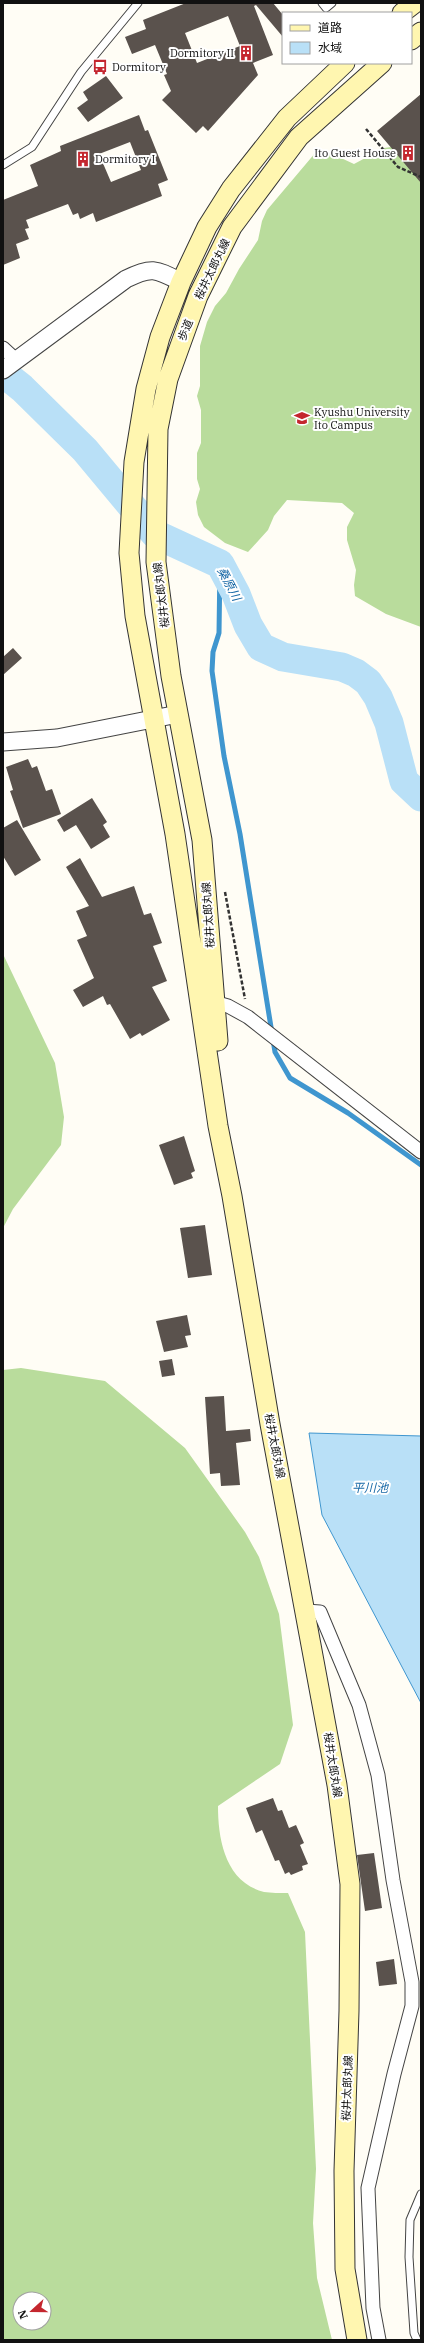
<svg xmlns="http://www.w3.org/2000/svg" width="424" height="2343" viewBox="0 0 424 2343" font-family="'IBM Plex Serif','Noto Sans JP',serif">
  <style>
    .forest { fill: #b9dc9c; fill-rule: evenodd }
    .water { fill: #b9e0f7; stroke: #3f96cf }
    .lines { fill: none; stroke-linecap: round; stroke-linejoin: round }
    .stream { stroke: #3f96cf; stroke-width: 5 }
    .river { stroke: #b9e0f7; stroke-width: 29 }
    .building { fill: #5a524d; fill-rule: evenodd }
    .service-casing { stroke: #444; stroke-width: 9 }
    .minor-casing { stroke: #444; stroke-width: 15 }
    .tertiary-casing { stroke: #444; stroke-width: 19 }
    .secondary-casing { stroke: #333; stroke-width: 21 }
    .path { stroke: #333; stroke-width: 2.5; stroke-dasharray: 4 2; stroke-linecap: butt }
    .service { stroke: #fff; stroke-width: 7 }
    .minor { stroke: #fff; stroke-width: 13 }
    .tertiary { stroke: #fff; stroke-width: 17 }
    .secondary { stroke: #fff6b0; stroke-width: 19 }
    .labels { text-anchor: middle; stroke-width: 4; stroke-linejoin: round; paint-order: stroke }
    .poi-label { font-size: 11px; fill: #111; stroke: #fff; text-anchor: start }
    .street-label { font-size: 11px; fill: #111; stroke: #fff }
    .water-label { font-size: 12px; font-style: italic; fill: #1768a6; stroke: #fff }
  </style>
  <rect width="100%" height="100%" fill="#fffdf5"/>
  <path class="forest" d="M398 146 421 153V627L386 614 355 596 354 585 356 570 347 540V527L354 513 342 503 287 500 274 516 268 530 248 552 225 543 204 527 198 515 196 502 200 489 197 479V453L201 443V410L197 396 200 386V346L207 322 215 306 226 293 239 269 258 240 262 221 267 210 316 152H328L354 164 384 148Z
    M3 954 55 1063 64 1117 61 1145 13 1209 3 1228Z
    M21 1368 105 1381 185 1448 245 1532 259 1557 279 1614 293 1725 280 1764 218 1806C218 1839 225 1882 264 1892 271 1893 280 1893 288 1893L305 1932 316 2169 313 2223 317 2278 332 2340H3V1370ZM20 2299H44V2323H20Z"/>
  <path class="water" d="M309 1433 421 1436V1703L322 1515Z"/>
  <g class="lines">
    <path class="stream" d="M220 564 219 633 213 652 212 671 224 756 240 834 275 1052 290 1078 348 1113 421 1165"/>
    <path class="river" d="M3 373 22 388 85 450 155 534 220 564 236 594 248 625 261 647 283 657 342 667 356 673 368 682 378 697 389 723 404 781 421 797"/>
  </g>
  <path class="building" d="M186 3H273L283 15V37L256 5 254 6 273 55 253 63 258 75 208 131 203 126 196 133 162 100 171 91 164 75 167 74 155 45 132 54 125 37 146 29 143 20ZM228 16 240 46 197 63 185 33Z
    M106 76 123 98 88 122 77 108 88 100 83 92Z
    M421 94V183L377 131Z
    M139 115 145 131 148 130 168 180 158 184 162 196 96 222 93 213 80 219 78 213 73 215 68 204 26 220 29 228 25 229 29 239 16 244 20 258 3 265V200L38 186 30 165 61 151 60 146ZM130 142 141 170 111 182 99 154Z
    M13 648 22 658 3 675V657Z
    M28 759 32 768 37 766 46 791 52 789 61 814 23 828 10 791 13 790 6 767Z
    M92 798 107 822 103 825 110 837 91 849 76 825 64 832 57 820Z
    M17 820 41 860 15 876 3 856V828Z
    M80 858 102 897 134 886 144 915 151 913 162 943 153 946 167 981 152 987 170 1020 142 1036 140 1033 130 1039 110 1004 107 1005 103 996 83 1007 73 990 94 978 77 940 87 936 76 911 89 906 66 867Z
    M184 1136 195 1171 191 1173 193 1178 174 1185 159 1145Z
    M205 1225 212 1275 188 1278 180 1228Z
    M187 1315 191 1335 185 1336 188 1347 164 1352 156 1321Z
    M172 1359 175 1375 162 1377 159 1361Z
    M224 1396 226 1431 250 1429 251 1441 236 1443 240 1485 221 1486 220 1473 210 1474 205 1397Z
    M273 1798 278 1811 282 1810 289 1828 296 1825 304 1843 300 1845 308 1864 302 1866 303 1870 291 1875 289 1872 285 1874 279 1860 275 1861 262 1830 256 1833 246 1808Z
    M374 1853 382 1908 365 1911 357 1855Z
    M394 1959 397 1984 379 1986 376 1962Z"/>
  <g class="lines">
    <defs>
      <path id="service" d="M322 3 326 8 332 3
        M3 165 32 147 81 72 138 3
        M417 2340 414 2333 409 2257 410 2220 421 2194"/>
      <path id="minor" d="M3 348 16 360
        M207 1000 228 1006 248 1017 421 1152
        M306 1611 320 1612 359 1705 378 1775 393 1880 412 1982V2006L394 2074 368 2188 373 2308 379 2340"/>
      <path id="tertiary" d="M3 370 126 279C152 266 156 269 181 282
        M3 742 57 738 178 714"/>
      <path id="secondary" d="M402 13 415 3
        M411 40 421 32
        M345 63 287 118 231 189 207 227 181 282 160 337 146 389 134 462 129 553 135 616 175 834 218 1126 232 1196 270 1424 337 1785 350 1884 349 2011 344 2171 345 2269 357 2340
        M218 1041 202 840 171 676 156 562 158 429 168 379 198 296 232 227 299 137 382 63"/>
    </defs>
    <use href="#service" class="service-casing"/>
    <use href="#minor" class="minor-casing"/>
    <use href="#tertiary" class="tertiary-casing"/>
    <use href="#secondary" class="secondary-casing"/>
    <path class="path" d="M366 129 398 167 421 177
      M225 892 245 999"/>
    <use href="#service" class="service"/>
    <use href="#minor" class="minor"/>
    <use href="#tertiary" class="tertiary"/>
    <use href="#secondary" class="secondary"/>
  </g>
  <defs>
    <symbol id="building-bare" viewBox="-9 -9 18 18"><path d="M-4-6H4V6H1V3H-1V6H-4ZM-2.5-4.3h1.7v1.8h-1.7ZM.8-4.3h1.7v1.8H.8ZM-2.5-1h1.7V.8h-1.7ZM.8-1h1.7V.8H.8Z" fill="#c4262e" stroke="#fff" stroke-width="2.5" paint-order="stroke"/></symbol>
    <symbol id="bus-bare" viewBox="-9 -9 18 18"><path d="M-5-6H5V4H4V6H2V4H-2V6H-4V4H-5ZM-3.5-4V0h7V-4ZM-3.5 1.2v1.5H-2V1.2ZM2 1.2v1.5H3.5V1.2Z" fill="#c4262e" stroke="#fff" stroke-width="2.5" paint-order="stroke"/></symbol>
    <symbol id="university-bare" viewBox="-9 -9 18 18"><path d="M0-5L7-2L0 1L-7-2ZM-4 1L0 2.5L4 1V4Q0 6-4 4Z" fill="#c4262e" stroke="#fff" stroke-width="2.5" paint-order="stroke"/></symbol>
  </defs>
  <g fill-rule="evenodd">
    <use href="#building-bare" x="235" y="42" width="22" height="22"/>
    <use href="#bus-bare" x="89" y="56" width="22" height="22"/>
    <use href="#building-bare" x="397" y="142" width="22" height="22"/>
    <use href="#building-bare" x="72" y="148" width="22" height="22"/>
    <use href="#university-bare" x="291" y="407" width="22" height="22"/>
  </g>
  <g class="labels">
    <g class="poi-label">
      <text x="234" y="57" text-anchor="end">Dormitory II</text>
      <text x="112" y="71">Dormitory</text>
      <text x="396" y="157" text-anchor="end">Ito Guest House</text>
      <text x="95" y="163">Dormitory I</text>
      <text x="314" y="416">Kyushu University<tspan x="314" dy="13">Ito Campus</tspan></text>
    </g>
    <g class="street-label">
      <text transform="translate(212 269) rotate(-64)" y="4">桜井太郎丸線</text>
      <text transform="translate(185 330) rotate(-67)" y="4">歩道</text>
      <text transform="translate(161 595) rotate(-97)" y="4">桜井太郎丸線</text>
      <text transform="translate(208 915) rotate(-94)" y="4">桜井太郎丸線</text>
      <text transform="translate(275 1446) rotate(79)" y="4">桜井太郎丸線</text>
      <text transform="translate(333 1765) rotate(81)" y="4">桜井太郎丸線</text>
      <text transform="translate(347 2088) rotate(-88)" y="4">桜井太郎丸線</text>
    </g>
    <g class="water-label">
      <text transform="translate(229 584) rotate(62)" y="4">桑原川</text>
      <text x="370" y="1492">平川池</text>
    </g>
  </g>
  <rect width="424" height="2343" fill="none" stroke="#111111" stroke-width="8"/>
  <rect x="282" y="12" width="130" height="52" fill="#ffffff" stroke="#a0a0a0"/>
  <rect x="290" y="25" width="20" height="6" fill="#fff6b0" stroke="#a0a0a0"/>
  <text x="318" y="32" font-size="12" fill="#111111">道路</text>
  <rect x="290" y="42" width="20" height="12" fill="#b9e0f7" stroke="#a0a0a0"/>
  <text x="318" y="52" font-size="12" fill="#111111">水域</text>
  <g transform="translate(32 2311) rotate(249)"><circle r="19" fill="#ffffff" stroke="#a0a0a0"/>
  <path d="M0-3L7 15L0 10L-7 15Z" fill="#c4262e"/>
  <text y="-6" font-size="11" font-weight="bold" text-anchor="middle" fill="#111111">N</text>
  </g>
</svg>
